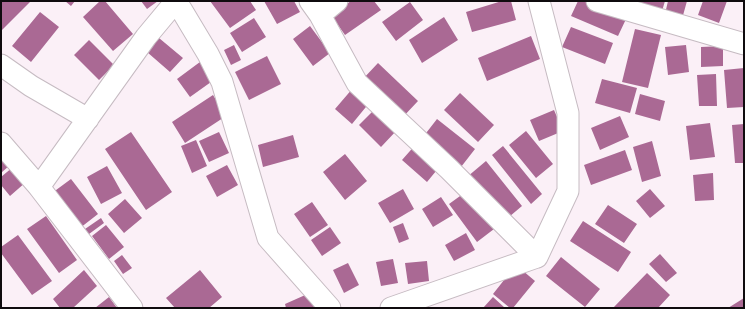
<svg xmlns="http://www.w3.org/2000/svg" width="745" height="309" viewBox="0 0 745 309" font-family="Overpass,sans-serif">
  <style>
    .building { fill: #aa6994 }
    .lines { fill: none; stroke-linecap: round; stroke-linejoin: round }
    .minor-casing { stroke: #c6bbc2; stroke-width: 23 }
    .minor { stroke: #fff; stroke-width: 21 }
  </style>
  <rect width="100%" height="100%" fill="#fbf0f7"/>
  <path class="building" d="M1 1H31L1 31Z
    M65 1H75L71 6Z
    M100 1H105L133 34 113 51 83 17Z
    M141 1H158L147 9Z
    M210 1H250L256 10 230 28Z
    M264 1H294L300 12 277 24Z
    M351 1H374L381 10 345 35 331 15Z
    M502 1H511L516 20 472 32 466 12Z
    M578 1H590L627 17 618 36 571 16Z
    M639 1H665L662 11 638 4Z
    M668 1H687L682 19 665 14Z
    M703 1H727L719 23 698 15Z
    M410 2 423 20 396 41 382 22Z
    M40 12 59 27 31 62 12 46Z
    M444 17 458 40 422 63 409 40Z
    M254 18 266 37 242 52 230 33Z
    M310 26 330 53 313 66 293 39Z
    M571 27 613 43 605 64 562 47Z
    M635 29 661 35 648 88 622 82Z
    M531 36 540 59 487 81 478 58Z
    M159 38 183 58 170 72 147 52Z
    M89 40 114 65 99 80 74 55Z
    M234 45 241 60 231 65 224 50Z
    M686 45 689 72 668 75 665 47Z
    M723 46V66L701 67V47Z
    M267 56 281 84 249 100 235 72Z
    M204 59 218 77 190 97 177 79Z
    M378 63 418 101 402 118 362 80Z
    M744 68V107L727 108 724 70Z
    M716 74 717 106H699L697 75Z
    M602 79 637 88 630 113 595 103Z
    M353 88 370 102 352 124 335 109Z
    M460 93 494 125 478 142 444 110Z
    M640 94 665 101 660 121 635 114Z
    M213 95 226 116 185 143 172 122Z
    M376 108 397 130 381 147 359 125Z
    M554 110 563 131 539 141 530 120Z
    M620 116 629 137 600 150 591 128Z
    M437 119 475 149 461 167 423 137Z
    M710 123 715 157 690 160 686 126Z
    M744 124V163H735L732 125Z
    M526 131 553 164 536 178 509 145Z
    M131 132 172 192 146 210 105 149Z
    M219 132 229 153 209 162 199 141Z
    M293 135 299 157 263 167 258 145Z
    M196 140 207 166 192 173 181 146Z
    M652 141 661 176 642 182 633 147Z
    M417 143 441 165 427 182 402 160Z
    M503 146 542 194 531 204 492 155Z
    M625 150 632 170 591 185 584 165Z
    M1 154 10 165 1 173Z
    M345 154 367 181 345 200 323 172Z
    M486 161 522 206 503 222 467 177Z
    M227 165 238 185 217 197 206 176Z
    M107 166 122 193 101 204 87 177Z
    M13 167 26 182 10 196 1 185V177Z
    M713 173 714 200 695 201 693 175Z
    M71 179 98 214 80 228 52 193Z
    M403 189 414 209 390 223 378 203Z
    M650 189 665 206 650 218 636 201Z
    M467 191 494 229 477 242 449 204Z
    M441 197 453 215 433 227 422 209Z
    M125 199 142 218 124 233 108 214Z
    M312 202 328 225 310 237 294 214Z
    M608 205 637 224 624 243 595 224Z
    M46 216 77 260 59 273 27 229Z
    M101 218 104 223 89 234 85 229Z
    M583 221 631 252 618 272 570 241Z
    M403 223 409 239 399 243 393 227Z
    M106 225 124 247 109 259 92 236Z
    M330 227 341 243 322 256 311 240Z
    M466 233 475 250 454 261 445 245Z
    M18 235 52 281 32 295 1 253V247Z
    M660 254 677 273 666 282 649 264Z
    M122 255 132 268 123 274 114 261Z
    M561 257 600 289 585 307 546 276Z
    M393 259 398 283 381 286 376 262Z
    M427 261 429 281 408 284 405 263Z
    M348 263 359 285 344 293 333 270Z
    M516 265 535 281 513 308H510L493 294Z
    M84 270 97 286 73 308H60L53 299Z
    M200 270 222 297 209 308H175L166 298Z
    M647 273 670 295 658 308H613Z
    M312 292 319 308H286L285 304Z
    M109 297 117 308H95Z
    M493 297 505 308H483Z
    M744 298V308H728Z"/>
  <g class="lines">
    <defs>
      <path id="minor" d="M310 1 320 15 357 83 449 169 537 257
        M597 1 744 44
        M173 4 181 9 208 54 222 82 268 238 330 308
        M320 15 337 1
        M1 65 31 86 88 119
        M1 143 39 187 132 308
        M39 187 146 37 176 1
        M391 308 537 257 568 191V113L539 1"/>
    </defs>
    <use href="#minor" class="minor-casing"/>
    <use href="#minor" class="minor"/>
  </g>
  <rect width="745" height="309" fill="none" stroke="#0f0b0e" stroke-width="4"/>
</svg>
